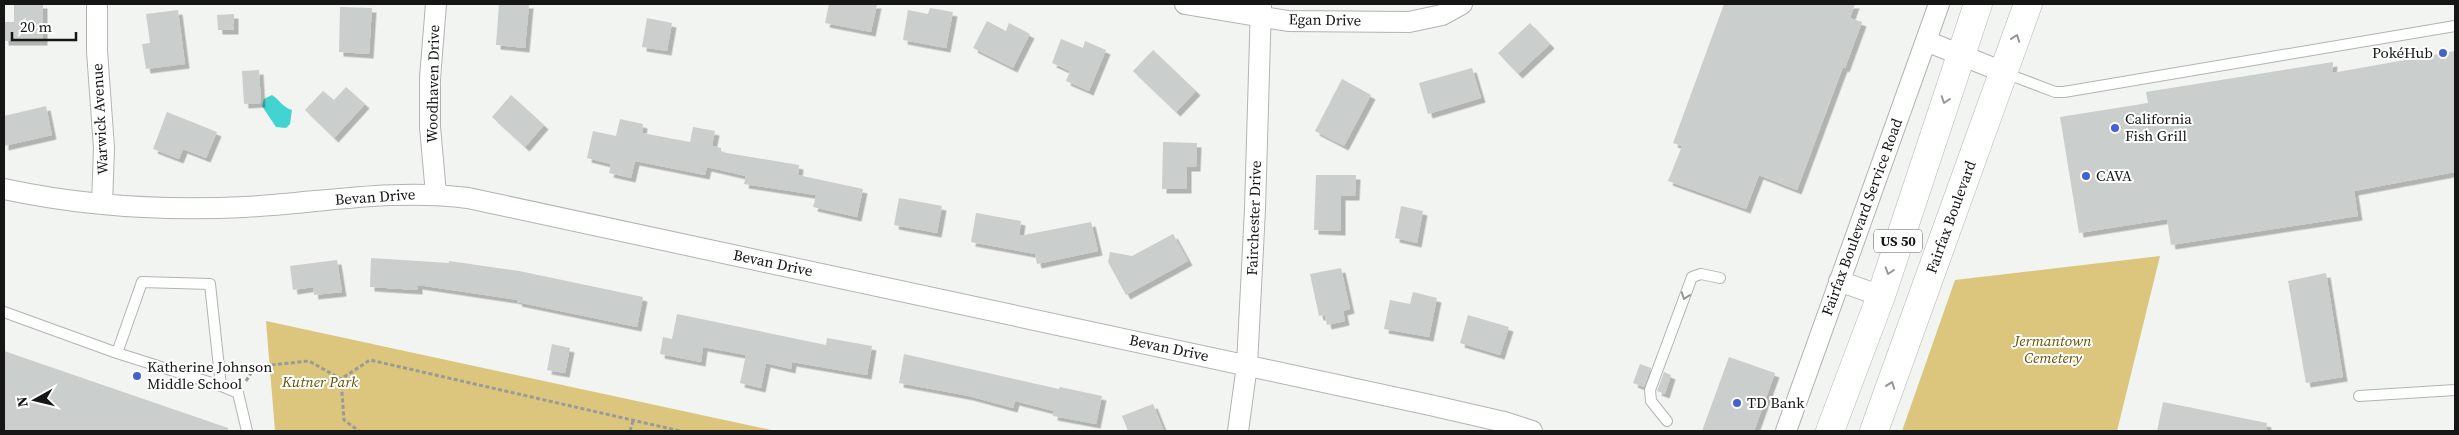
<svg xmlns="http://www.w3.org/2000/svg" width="2459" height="435" viewBox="0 0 2459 435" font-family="'Source Serif 4',serif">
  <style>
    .green { fill: #dcc57d }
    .water { fill: #43d4d1 }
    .building { fill: #cacecc; filter: url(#shadow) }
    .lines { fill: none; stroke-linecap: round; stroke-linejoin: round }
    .service-casing { stroke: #b1b4b1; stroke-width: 12 }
    .minor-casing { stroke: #b1b4b1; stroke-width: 22 }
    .primary-casing { stroke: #b1b4b1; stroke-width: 29 }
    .path { stroke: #999b98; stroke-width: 3; stroke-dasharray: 4 2.5; stroke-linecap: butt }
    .service { stroke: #fff; stroke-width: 10 }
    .minor { stroke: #fff; stroke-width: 20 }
    .primary { stroke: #fff; stroke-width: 28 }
    .oneway { stroke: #969696 }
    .poi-dot { fill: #4461d4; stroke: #fff; stroke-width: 2 }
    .labels { text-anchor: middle; stroke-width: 4; stroke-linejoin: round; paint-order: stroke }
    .shield { fill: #fff; stroke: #5b5c5b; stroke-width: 1 }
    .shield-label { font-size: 14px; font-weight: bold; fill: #151615 }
    .street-label { font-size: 15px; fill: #151615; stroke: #fff }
    .poi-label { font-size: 15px; fill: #151615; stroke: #fff; text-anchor: start }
    .park-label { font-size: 15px; font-style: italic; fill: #665102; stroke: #fff }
  </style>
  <defs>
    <filter id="shadow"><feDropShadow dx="4.5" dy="4.5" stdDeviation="0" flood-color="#0004"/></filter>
  </defs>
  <rect width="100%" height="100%" fill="#f1f4f0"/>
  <path class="green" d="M2160 256 2117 431H1902L1955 280Z
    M266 321 776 431H275Z"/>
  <path class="water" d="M272 95C280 100 282 107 292 110L290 124 286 128 276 127 262 106 264 99Z"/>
  <path class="building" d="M14 4H43V41H4V22H14Z
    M499 4H529L525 48 496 45Z
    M829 4H877L871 32 825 23Z
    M1724 4H1855L1850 18 1862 22 1845 68 1843 67 1797 190 1759 175 1746 209 1668 181 1682 146 1673 143Z
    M340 7 372 8 369 54 339 52Z
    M930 8 953 12 946 48 903 40 908 10 928 14Z
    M178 10 185 64 146 69 142 44 150 43 146 14Z
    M234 14V30H218L217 15Z
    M647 18 672 23 667 51 642 47Z
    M987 21 1006 31 1009 23 1030 34 1013 68 973 48Z
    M1530 23 1550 44 1518 74 1498 53Z
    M1061 39 1083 48 1085 41 1106 50 1089 91 1066 81 1070 71 1052 63Z
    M1153 50 1196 91 1176 112 1133 71Z
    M2455 51V172L2354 191 2358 216 2171 245 2167 219 2079 233 2060 117 2148 103 2146 92 2333 62 2332 73Z
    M1472 68 1481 98 1428 114 1419 83Z
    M259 70 261 103 244 104 242 71Z
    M1342 79 1371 95 1344 146 1315 131Z
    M346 87 365 104 334 138 305 110 323 91 334 100Z
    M511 95 544 125 525 147 492 117Z
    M46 106 52 135 4 146V116Z
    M167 112 217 132 206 158 183 149 179 159 153 149Z
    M620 119 643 124 642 133 690 142 693 127 715 131 712 146 721 148V152L799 165 798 175 863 189 857 217 813 207 816 195 744 184 746 176 707 167 705 175 635 161 631 178 609 173 611 164 587 158 593 131 616 136Z
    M1163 142 1197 143 1196 167H1187V189H1162Z
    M1316 175H1356L1355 196H1341V231L1314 230Z
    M899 198 942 206 937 233 894 225Z
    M1401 206 1423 211 1417 243 1395 238Z
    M976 213 1021 221 1019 236 1091 222 1098 251 1037 264 1035 254 971 242Z
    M1173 234 1188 261 1126 295 1108 262 1110 252 1132 256Z
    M371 258 449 263V261L519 271 643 297 637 327 517 302 518 300 418 285V290L370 287Z
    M337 260 342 292 314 295 313 287 293 290 290 266Z
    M1341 268 1350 309 1343 311 1345 321 1327 325 1325 315 1319 316 1310 274Z
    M2326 273 2343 377 2306 383 2288 281Z
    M1413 292 1437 298 1429 337 1384 329 1390 300 1410 304Z
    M677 314 826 345 827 338 872 346 867 375 792 362 791 369 766 363 761 388 740 383 746 355 703 347 701 362 660 354 663 337 672 339Z
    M1468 315 1509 327 1500 355 1460 343Z
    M552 344 570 348 565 373 547 370Z
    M4 351 228 428V431H4Z
    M904 354 1059 389 1060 387 1102 396 1096 424 1053 416 1054 411 1015 401 1013 408 969 396 899 383Z
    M1729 357 1775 373 1754 431H1702Z
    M1640 364 1651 368 1644 387 1633 383Z
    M1664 372 1671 375 1665 394 1657 391Z
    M2163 402 2267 423 2266 431H2157Z
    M1153 404 1164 431H1128L1122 416Z"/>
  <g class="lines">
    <defs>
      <path id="service" d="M2005 73 2055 92H2064L2455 26
        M4 312 117 353 221 386 238 393 247 431
        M117 353 142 282 210 284 221 386
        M2359 396 2455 390
        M1667 421 1651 401 1650 390 1692 277 1701 274 1720 278"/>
      <path id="minor" d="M97 4V51L104 148 102 204
        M436 4 430 78V127L436 194
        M1185 4 1288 21 1409 22 1442 15 1462 4
        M1926 41 2003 72
        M4 189C83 206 164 211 245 207 319 203 394 188 468 198L1430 405 1504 422 1532 431
        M1839 281 1881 296
        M1238 431 1247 365 1255 209 1261 4
        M1786 431 1939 4"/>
      <path id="primary" d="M1830 431 1881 296 1978 4
        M1874 431 2028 4"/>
    </defs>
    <use href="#service" class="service-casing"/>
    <use href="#minor" class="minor-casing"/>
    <use href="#primary" class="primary-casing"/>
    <path class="path" d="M341 379 344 420 359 431
      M246 381 253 370 261 366 309 361 341 379 370 360 680 431
      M630 431 633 421"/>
    <use href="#service" class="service"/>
    <use href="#minor" class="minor"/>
    <use href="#primary" class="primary"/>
  </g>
  <defs><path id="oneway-chevron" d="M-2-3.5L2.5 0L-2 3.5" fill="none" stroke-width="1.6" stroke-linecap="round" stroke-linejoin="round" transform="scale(1.25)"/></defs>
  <g class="oneway">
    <use href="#oneway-chevron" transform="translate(2016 38) rotate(-70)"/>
    <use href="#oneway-chevron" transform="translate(1945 100) rotate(108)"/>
    <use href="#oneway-chevron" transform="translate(1889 271) rotate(108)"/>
    <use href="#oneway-chevron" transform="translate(1685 296) rotate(110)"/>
    <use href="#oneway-chevron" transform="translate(1891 385) rotate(-70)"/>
  </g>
  <g class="poi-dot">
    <circle cx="2443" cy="53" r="5"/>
    <circle cx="2115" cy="128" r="5"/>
    <circle cx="2086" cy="176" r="5"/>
    <circle cx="137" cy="376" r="5"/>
    <circle cx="1737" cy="403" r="5"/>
  </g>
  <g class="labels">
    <rect class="shield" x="1874" y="229.5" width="48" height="23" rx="4"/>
    <g class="shield-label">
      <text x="1898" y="246">US 50</text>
    </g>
    <g class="street-label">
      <text transform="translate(1325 20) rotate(1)" y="5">Egan Drive</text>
      <text transform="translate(433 84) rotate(-89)" y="5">Woodhaven Drive</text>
      <text transform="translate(100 119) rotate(-93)" y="5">Warwick Avenue</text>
      <text transform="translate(375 197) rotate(-4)" y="5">Bevan Drive</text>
      <text transform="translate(1862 217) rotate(-70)" y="5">Fairfax Boulevard Service Road</text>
      <text transform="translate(1951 217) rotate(-70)" y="5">Fairfax Boulevard</text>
      <text transform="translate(1254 218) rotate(-88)" y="5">Fairchester Drive</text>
      <text transform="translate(773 263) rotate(12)" y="5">Bevan Drive</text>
      <text transform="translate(1169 348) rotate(12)" y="5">Bevan Drive</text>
    </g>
    <g class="poi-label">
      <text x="2433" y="58" text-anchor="end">PokéHub</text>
      <text x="2125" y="124">California<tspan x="2125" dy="17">Fish Grill</tspan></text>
      <text x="2096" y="181">CAVA</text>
      <text x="147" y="372">Katherine Johnson<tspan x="147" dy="17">Middle School</tspan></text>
      <text x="1747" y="408">TD Bank</text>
    </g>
    <g class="park-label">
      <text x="2053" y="346">Jermantown<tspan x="2053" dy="17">Cemetery</tspan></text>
      <text x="320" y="387">Kutner Park</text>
    </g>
  </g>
  <rect width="2459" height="435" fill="none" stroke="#151615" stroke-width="10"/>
  <g transform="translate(35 400) rotate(262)" stroke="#ffffff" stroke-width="4" paint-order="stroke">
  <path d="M0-4L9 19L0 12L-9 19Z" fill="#151615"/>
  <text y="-8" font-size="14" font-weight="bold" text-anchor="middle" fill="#151615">N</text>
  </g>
  <path d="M12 32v8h64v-8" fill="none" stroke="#151615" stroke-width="2.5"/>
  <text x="20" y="32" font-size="15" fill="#151615" stroke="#ffffff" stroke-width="4" paint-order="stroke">20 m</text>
</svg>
